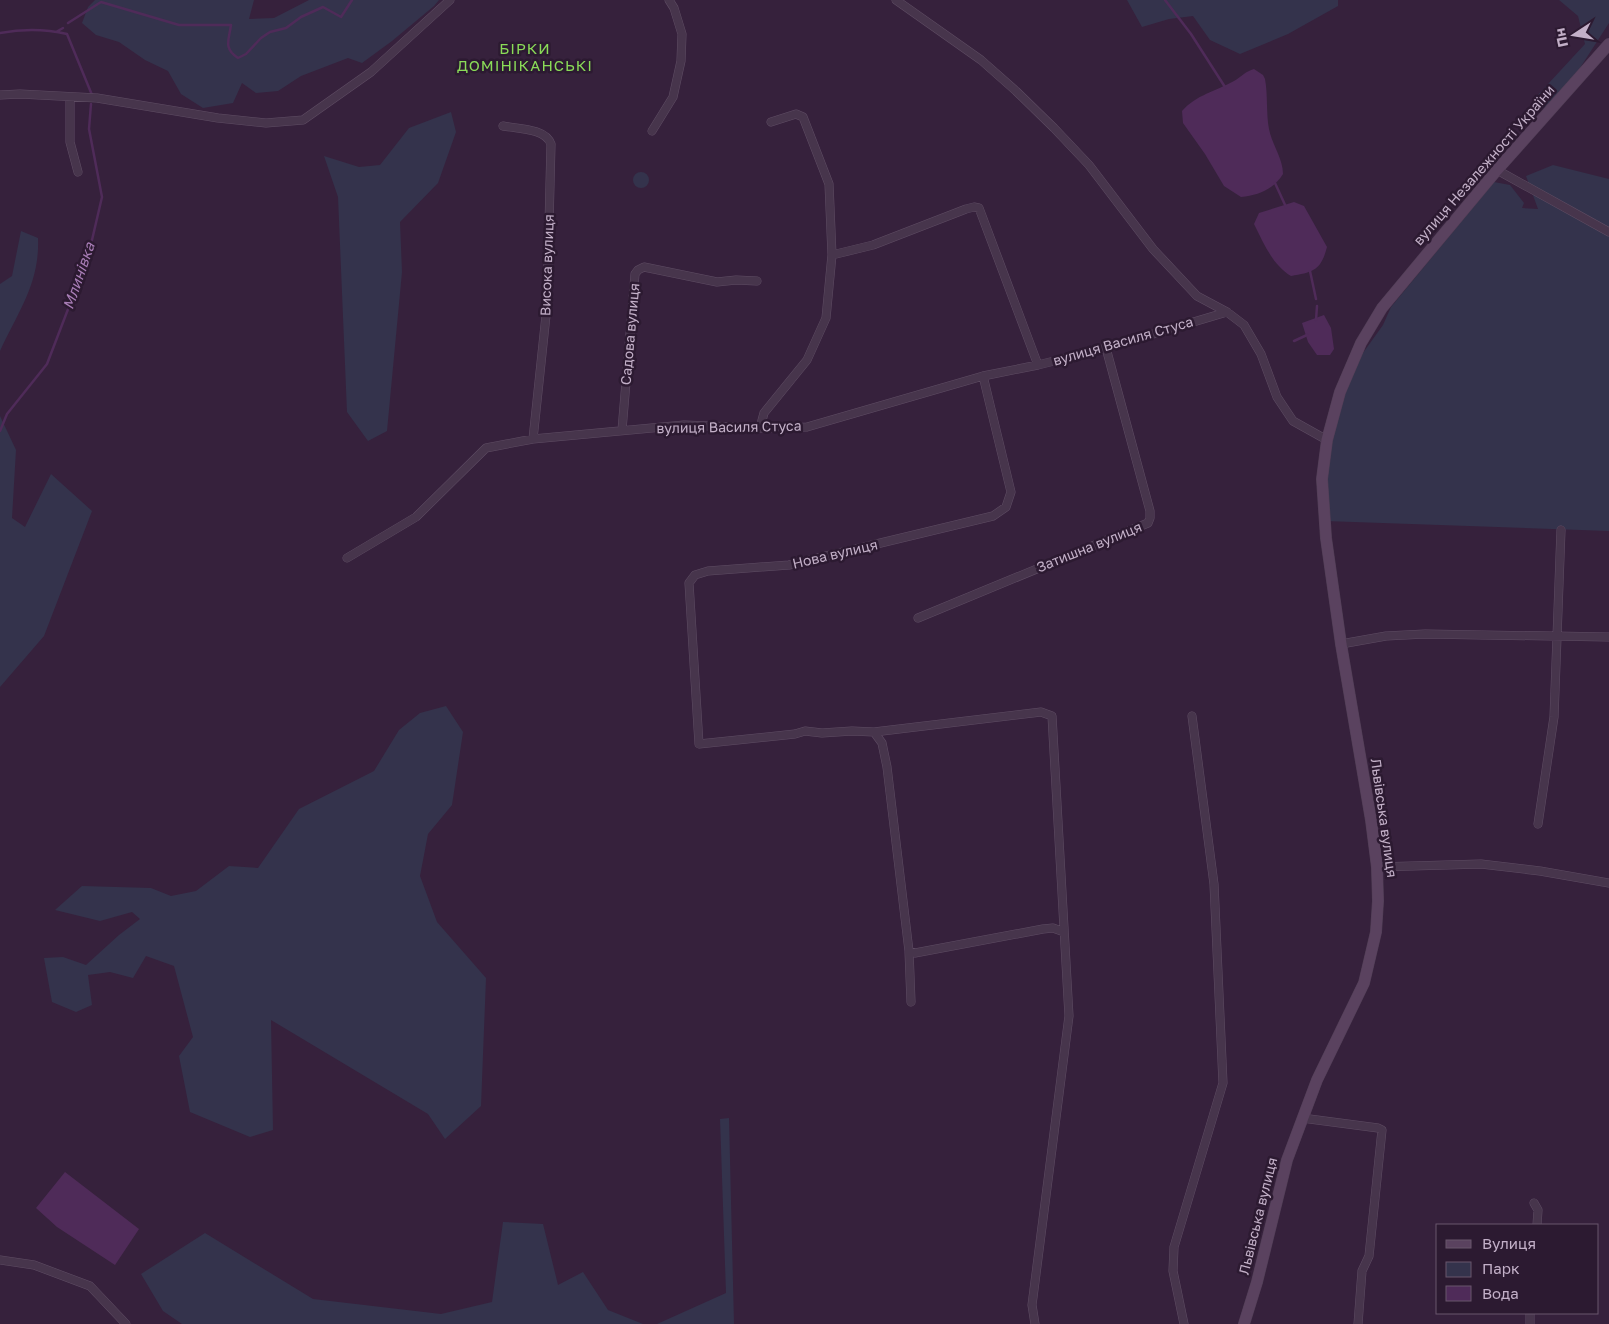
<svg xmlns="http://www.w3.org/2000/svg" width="1609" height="1324" viewBox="0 0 1609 1324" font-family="'Golos Text',sans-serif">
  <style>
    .green { fill: #34334c }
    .water { fill: #4f2b59 }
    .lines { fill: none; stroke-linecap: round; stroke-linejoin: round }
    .stream { stroke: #4f2b59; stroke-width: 2.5 }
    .street-casing { stroke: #5f4d64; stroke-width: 9 }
    .secondary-casing { stroke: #503e55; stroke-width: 12 }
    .street { stroke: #47354c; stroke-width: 8 }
    .secondary { stroke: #5a425f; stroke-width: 11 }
    .labels { text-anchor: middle; stroke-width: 5; stroke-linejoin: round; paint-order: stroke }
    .street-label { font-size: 14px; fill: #c3b0c8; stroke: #2c1a31 }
    .neighbourhood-label { font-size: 15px; letter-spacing: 1px; fill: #8adb58; stroke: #2c1a31 }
    .water-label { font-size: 15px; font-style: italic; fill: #a87db6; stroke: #2c1a31 }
  </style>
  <rect width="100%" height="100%" fill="#36213c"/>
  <path class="green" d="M95 0H254L249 19 274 18 309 0H439L434 6 392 41 362 63 348 58 301 76 278 91 256 93 242 83 233 103 203 108 181 94 168 71 145 60 119 42 96 35 82 23 88 7Z
    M1127 0H1338V6L1288 34 1240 54 1210 40 1193 16 1169 19 1142 27Z
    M1559 0H1609V23L1578 71 1553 102 1541 110 1536 97 1585 44 1578 16Z
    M451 112 456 132 438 183 400 222 402 272 387 431 368 441 347 412 338 197 324 156 359 167 380 165 409 128Z
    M1553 165 1609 179V531L1325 521 1322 479 1345 378 1383 325 1391 307 1494 182 1510 185 1524 203 1522 208 1538 209 1526 176Z
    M633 180a8 8 0 1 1 16 0a8 8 0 1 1-16 0Z
    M21 231 38 238C40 283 18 312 0 351V284L12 276Z
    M0 416 16 450 12 518 25 527 51 474 92 511 44 636 0 687Z
    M446 706 463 732 452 805 428 834 420 876 437 922 486 978 481 1106 445 1139 428 1114 271 1020 273 1130 250 1137 190 1112 179 1056 193 1037 174 966 146 956 133 978 110 972 88 975 92 1005 76 1012 52 1002 44 958 63 957 86 965 119 935 140 919 132 912 100 921 55 910 82 886 151 888 171 896 196 891 229 866 258 868 299 809 374 771 399 730 420 713Z
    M729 1118 734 1324H657L726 1293 720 1119Z
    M503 1222 543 1224 558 1285 583 1272 608 1310 643 1324H182L163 1311 141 1274 205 1233 313 1299 441 1314 492 1302Z"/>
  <path class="water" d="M1254 69 1263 75 1265 79C1268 95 1266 113 1269 129 1272 145 1283 158 1283 174 1273 190 1258 195 1241 197L1224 186 1205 154 1183 123 1182 111C1196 95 1216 91 1234 81 1241 77 1246 71 1254 69Z
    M1294 202 1304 206 1327 247C1321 270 1314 272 1291 276 1272 264 1264 244 1254 224L1259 213Z
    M1324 315 1331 328 1334 349 1330 355H1317L1308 342 1302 323Z
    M65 1172 139 1229 115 1265 57 1227 36 1208Z"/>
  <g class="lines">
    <path class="stream" d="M1165 0 1191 34 1225 87
      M68 23 101 2 179 25H231C229 40 223 48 238 58L246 54 261 38 270 32 286 28 301 17 323 7 341 17 352 0
      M56 32 63 28
      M0 33C21 29 46 29 67 34L92 95
      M1275 183 1286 207
      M1310 271 1316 299
      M1316 320 1317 306
      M1294 341 1307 335
      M0 431 7 414 47 364 75 291 92 240 102 197 89 129 91 104"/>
    <defs>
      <path id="street" d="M896 0 981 60 1016 91 1054 128 1089 165 1153 249 1197 296 1227 312 1244 325 1261 354 1277 397 1293 421 1327 440
        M0 95 20 94 97 98 218 118 266 123 303 120 371 72 450 0
        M70 97V142L78 172
        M503 126C518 129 545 128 551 144L547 306 533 439
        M652 131 673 97 681 61 682 34 674 8 669 0
        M1497 170 1609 232
        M832 255 873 245 966 209 974 207 979 208 1038 365
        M983 376 1011 492 1006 507 993 516 789 565 708 571 695 575 689 583 699 744 795 734 805 731 822 733 852 731 874 732 1041 712 1052 716 1069 1016 1032 1305 1035 1324
        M760 428 764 413 807 360 826 318 832 255 829 184 803 117 796 114 771 122
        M622 430 635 274 638 270 644 267 717 282 736 280 757 281
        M347 558 416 517 486 448 533 439 684 425 760 428 807 427 983 376 1038 365 1106 348 1227 312
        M918 618 1148 523 1150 518V511L1106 348
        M1341 644 1386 636 1425 634 1609 637
        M874 732 882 743 887 767 909 951 911 1002
        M1538 824 1554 717 1561 530
        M1377 867 1481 864 1540 871 1609 883
        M909 951 915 953 1043 929 1053 928 1064 932
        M1302 1118 1378 1128 1382 1130 1369 1256 1362 1271 1358 1324
        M1534 1203 1538 1210 1537 1225
        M0 1260 34 1265 90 1286 126 1324
        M1184 1324 1173 1271 1174 1247 1223 1083 1214 884 1192 716
        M1530 1324V1313"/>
      <path id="secondary" d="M1244 1324 1257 1282 1287 1160 1317 1080 1364 983 1376 932 1378 901 1377 867 1371 820 1341 644 1326 538 1322 479 1327 440 1340 392 1361 343 1382 308 1497 170 1609 44"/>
    </defs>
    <use href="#street" class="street-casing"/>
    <use href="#secondary" class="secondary-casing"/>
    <use href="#street" class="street"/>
    <use href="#secondary" class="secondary"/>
  </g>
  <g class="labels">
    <g class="street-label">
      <text transform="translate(1484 165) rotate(-49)" y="5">вулиця Незалежності України</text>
      <text transform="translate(547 265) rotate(-88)" y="5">Висока вулиця</text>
      <text transform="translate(630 334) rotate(-85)" y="5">Садова вулиця</text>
      <text transform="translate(1123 341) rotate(-16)" y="5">вулиця Василя Стуса</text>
      <text transform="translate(729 427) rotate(-1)" y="5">вулиця Василя Стуса</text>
      <text transform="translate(1089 547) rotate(-22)" y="5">Затишна вулиця</text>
      <text transform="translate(835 554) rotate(-13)" y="5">Нова вулиця</text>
      <text transform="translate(1384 818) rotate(82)" y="5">Львівська вулиця</text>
      <text transform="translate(1258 1216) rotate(-76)" y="5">Львівська вулиця</text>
    </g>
    <g class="neighbourhood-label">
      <text x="525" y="54">БІРКИ<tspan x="525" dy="17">ДОМІНІКАНСЬКІ</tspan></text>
    </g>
    <g class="water-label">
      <text transform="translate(79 276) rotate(-71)" y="5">Млинівка</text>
    </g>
  </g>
  <rect x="1436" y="1224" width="162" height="90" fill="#2c1a31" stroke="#68566d"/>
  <rect x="1446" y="1240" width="25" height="8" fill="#5a425f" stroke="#68566d"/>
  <text x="1482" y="1249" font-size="15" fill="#c3b0c8">Вулиця</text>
  <rect x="1446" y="1262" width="25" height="15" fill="#34334c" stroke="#68566d"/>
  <text x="1482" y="1274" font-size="15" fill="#c3b0c8">Парк</text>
  <rect x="1446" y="1286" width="25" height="15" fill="#4f2b59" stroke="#68566d"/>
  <text x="1482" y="1299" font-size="15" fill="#c3b0c8">Вода</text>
  <g transform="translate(1574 35) rotate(258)" stroke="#2c1a31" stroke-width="4" paint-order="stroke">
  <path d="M0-4L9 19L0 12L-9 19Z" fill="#c3b0c8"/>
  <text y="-8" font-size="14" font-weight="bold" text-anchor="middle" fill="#c3b0c8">Пн</text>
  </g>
</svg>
